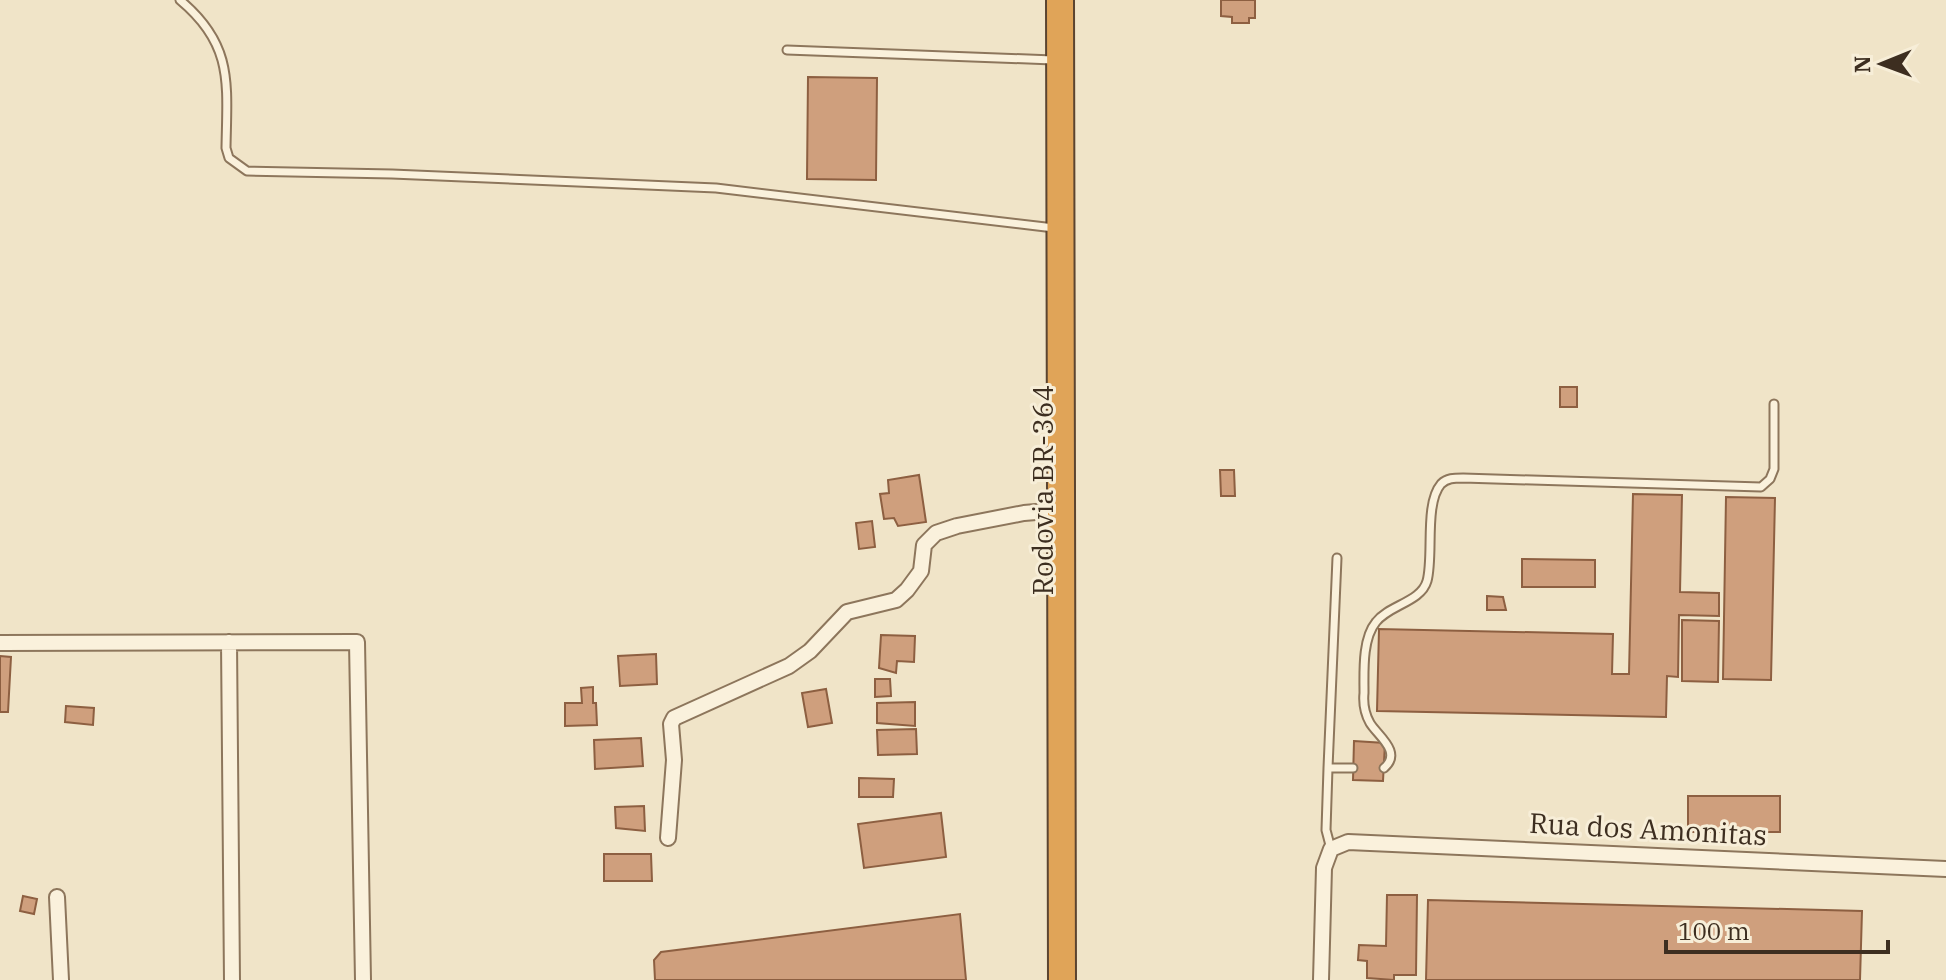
<svg xmlns="http://www.w3.org/2000/svg" width="1946" height="980" viewBox="0 0 1946 980" font-family="'IBM Plex Serif',serif">
  <style>
    .building { fill: #cf9f7d; stroke: #8d5f41; stroke-width: 2 }
    .lines { fill: none; stroke-linecap: round; stroke-linejoin: round }
    .lane-casing { stroke: #8d765c; stroke-width: 11 }
    .street-casing { stroke: #8d765c; stroke-width: 18 }
    .highway-casing { stroke: #5b4430; stroke-width: 30 }
    .lane { stroke: #faf1dc; stroke-width: 7 }
    .street { stroke: #faf1dc; stroke-width: 14 }
    .highway { stroke: #e0a458; stroke-width: 26 }
    .labels { text-anchor: middle; stroke-width: 6; stroke-linejoin: round; paint-order: stroke }
    .street-label { font-size: 28px; fill: #3d2e20; stroke: #f7eed8 }
  </style>
  <rect width="100%" height="100%" fill="#f0e4c8"/>
  <path class="building" d="M1221 0H1255V18H1249V23H1232V17L1221 16Z
    M808 77 877 78 876 180 807 179Z
    M1560 387H1577V407H1560Z
    M1220 470H1234L1235 496H1221Z
    M919 475 926 522 898 526 894 518 884 519 880 494 889 493 888 480Z
    M1633 494 1682 495 1680 592 1719 593V616L1679 615 1678 677 1667 676 1666 717 1377 711 1379 629 1613 634 1612 674H1629Z
    M1726 497 1775 498 1771 680 1723 679Z
    M872 521 875 547 859 549 856 523Z
    M1522 559 1595 560V587H1522Z
    M1487 596 1503 597 1506 610H1487Z
    M1682 620 1719 621 1718 682 1682 681Z
    M881 635 915 636 914 662 897 661 896 673 879 668Z
    M656 654 657 684 620 686 618 656Z
    M0 656 11 657 8 712H0Z
    M875 679H890L891 696 875 697Z
    M593 687V703H596L597 725 565 726V703H582L581 688Z
    M826 689 832 723 808 727 802 693Z
    M915 702V726L877 723V703Z
    M66 706 94 708 93 725 65 722Z
    M916 729 917 754 878 755 877 730Z
    M641 738 643 766 595 769 594 740Z
    M1354 741 1385 743 1383 781 1353 780Z
    M859 778 894 779 893 797H859Z
    M1688 796H1780V832H1688Z
    M644 806 645 831 616 828 615 807Z
    M941 813 946 857 864 868 858 824Z
    M604 854H651L652 881H604Z
    M1387 895H1417L1416 975H1394V980L1367 978V961L1358 960 1359 945 1386 946Z
    M23 896 37 899 34 914 20 911Z
    M1428 900 1862 911 1860 980H1426Z
    M960 914 966 980H655L654 960 661 952Z"/>
  <g class="lines">
    <defs>
      <path id="lane" d="M180 0C234 45 227 84 226 148L229 158 247 171 392 174 716 188 1054 228
        M787 50 1053 60
        M1328 768 1337 558
        M1384 768C1403 752 1377 735 1370 723 1365 714 1363 703 1364 693 1364 672 1362 639 1376 622 1389 605 1421 602 1427 581 1434 556 1424 504 1441 484 1447 478 1454 478 1463 478L1761 487 1770 479 1774 469V404
        M1331 849 1326 830 1328 768H1353"/>
      <path id="street" d="M229 642 232 980
        M0 643 357 642 363 980
        M668 838 674 760 671 724 674 718 789 666 810 651 847 612 896 600 907 590 921 571 924 545 936 533 957 526 1024 513 1060 510
        M57 897 61 980
        M1321 980 1324 868 1331 849 1348 842 1946 869"/>
      <path id="highway" d="M1060 0 1062 980"/>
    </defs>
    <use href="#lane" class="lane-casing"/>
    <use href="#street" class="street-casing"/>
    <use href="#highway" class="highway-casing"/>
    <use href="#lane" class="lane"/>
    <use href="#street" class="street"/>
    <use href="#highway" class="highway"/>
  </g>
  <g class="labels">
    <g class="street-label">
      <text transform="translate(1043 490) rotate(-90)" y="10">Rodovia BR-364</text>
      <text transform="translate(1648 829) rotate(3)" y="10">Rua dos Amonitas</text>
    </g>
  </g>
  <g transform="translate(1882 64) rotate(269)" stroke="#f7eed8" stroke-width="6" paint-order="stroke">
  <path d="M0-6L14 30L0 20L-14 30Z" fill="#3d2e20"/>
  <text y="-12" font-size="22" font-weight="bold" text-anchor="middle" fill="#3d2e20">N</text>
  </g>
  <path d="M1666 940v12h222v-12" fill="none" stroke="#3d2e20" stroke-width="4"/>
  <text x="1678" y="940" font-size="24" fill="#3d2e20" stroke="#f7eed8" stroke-width="6" paint-order="stroke">100 m</text>
</svg>
